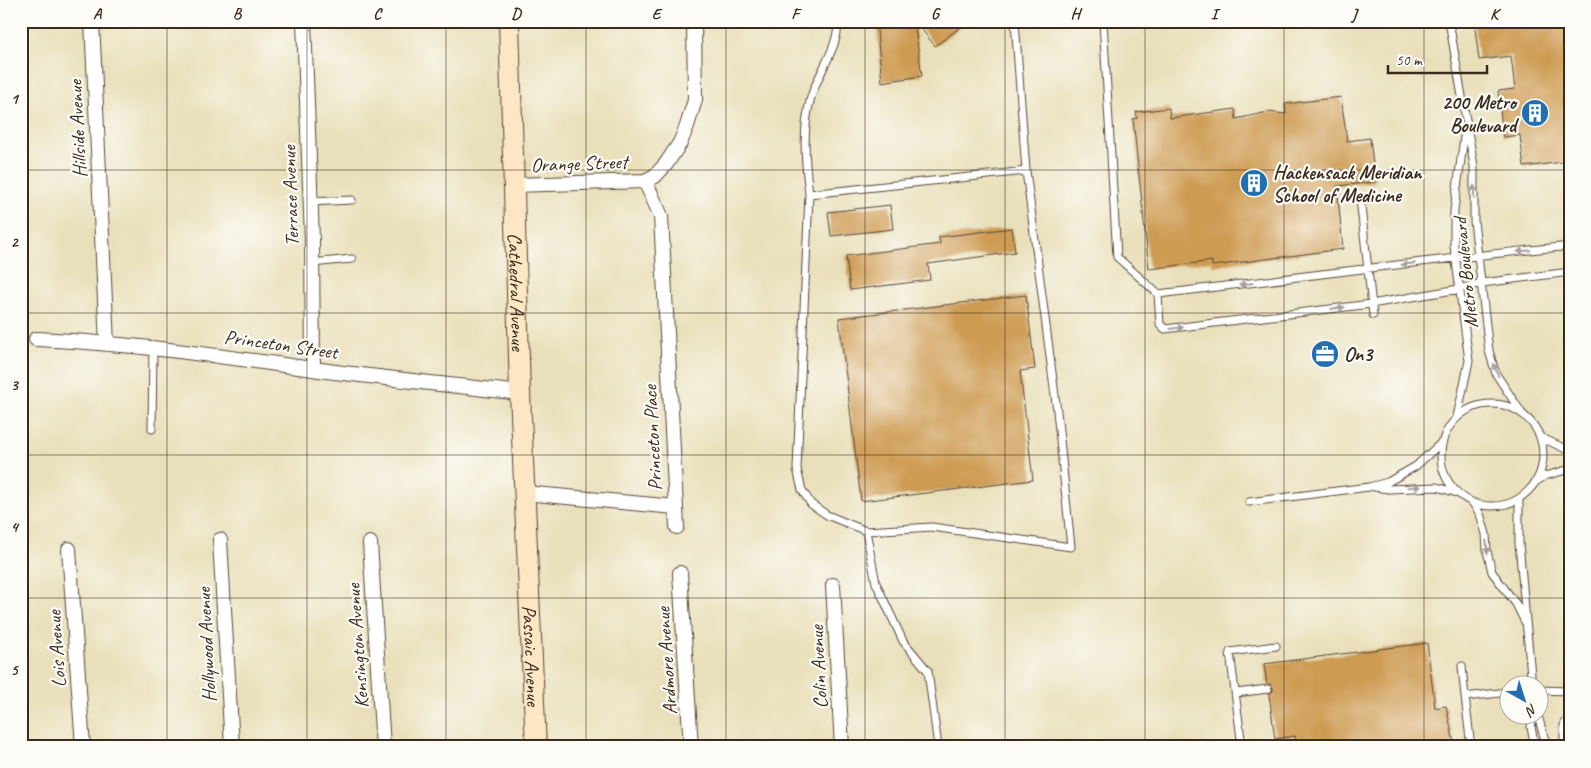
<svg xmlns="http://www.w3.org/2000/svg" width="1591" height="768" viewBox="0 0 1591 768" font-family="Caveat,sans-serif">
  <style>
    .building { fill: #ce9b52 }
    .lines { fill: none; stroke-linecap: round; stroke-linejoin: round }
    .service-casing { stroke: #554536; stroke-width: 9 }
    .minor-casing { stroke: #554536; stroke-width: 16 }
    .secondary-casing { stroke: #554536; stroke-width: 22 }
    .service { stroke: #fff; stroke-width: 7 }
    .minor { stroke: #fff; stroke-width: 14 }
    .secondary { stroke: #fce6c4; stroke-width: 20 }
    .oneway { fill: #a79f9a }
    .grid { fill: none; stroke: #3b2a1e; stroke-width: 1; stroke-opacity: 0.55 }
    .labels { text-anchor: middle; stroke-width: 4.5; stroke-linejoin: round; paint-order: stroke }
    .poi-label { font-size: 20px; font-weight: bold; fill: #3b2a1e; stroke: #fdfcf7; text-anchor: start }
    .street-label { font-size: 20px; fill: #3b2a1e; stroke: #fdfcf7 }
    .neatline { fill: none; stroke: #3b2a1e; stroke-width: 2 }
    .grid-label { font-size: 16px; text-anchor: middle; font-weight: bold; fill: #3b2a1e }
  </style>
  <rect width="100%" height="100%" fill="#fdfcf7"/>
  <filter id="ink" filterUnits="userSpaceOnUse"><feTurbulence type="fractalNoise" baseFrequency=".02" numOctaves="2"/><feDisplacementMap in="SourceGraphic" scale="10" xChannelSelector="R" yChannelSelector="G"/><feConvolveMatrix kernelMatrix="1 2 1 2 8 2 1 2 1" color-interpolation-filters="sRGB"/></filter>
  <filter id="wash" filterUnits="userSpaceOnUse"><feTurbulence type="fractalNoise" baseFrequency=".0096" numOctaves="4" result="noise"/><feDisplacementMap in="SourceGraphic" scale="20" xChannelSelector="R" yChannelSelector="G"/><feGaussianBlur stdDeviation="1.12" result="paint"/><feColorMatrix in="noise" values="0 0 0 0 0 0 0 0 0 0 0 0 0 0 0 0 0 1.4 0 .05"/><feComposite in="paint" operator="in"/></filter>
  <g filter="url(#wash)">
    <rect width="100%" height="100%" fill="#e9e0bb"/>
    <g id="blocks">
      <path class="building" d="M876 21H914L922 76 882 82Z
        M915 21H969L935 46Z
        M1474 21H1570V161L1524 167 1520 135 1503 137 1498 91 1515 89 1511 56 1479 60Z
        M1341 97 1347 141 1370 138 1375 182 1337 186 1343 249 1212 266V261L1149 269 1133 119 1137 118 1136 112 1169 108 1170 118 1235 109 1236 119 1268 112 1286 114 1285 104Z
        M890 205 893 229 831 236 828 212Z
        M1012 228 1015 252 928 264 930 280 850 290 846 256 940 244 939 237Z
        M1026 295 1035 369 1020 371 1033 480 861 501 839 318Z
        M1427 643 1435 708 1446 706 1455 747H1296L1295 736 1275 739 1269 694 1273 691V688L1270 684H1267L1264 664Z"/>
    </g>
  </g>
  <g filter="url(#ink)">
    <use href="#blocks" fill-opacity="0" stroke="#554536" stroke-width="1"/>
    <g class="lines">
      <defs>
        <path id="service" d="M838 21C839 47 818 73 811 97 802 130 805 161 809 194L1026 171
          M1103 21 1117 257 1158 294 1160 324 1165 329 1371 304 1459 289 1482 283 1570 272
          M1449 21 1474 166V221L1489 351 1496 374 1521 412
          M809 194 797 469 802 490 811 504 827 515 866 531 932 527 1071 547 1057 411 1026 171 1015 21
          M1360 198 1373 315
          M310 202 352 200
          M312 263 352 259
          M1158 294C1295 278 1432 259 1570 246
          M1441 455a51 51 0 1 1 102 0a51 51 0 1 1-102 0Z
          M1457 417 1469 361 1454 246V210L1465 130
          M152 429 153 348
          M1540 437 1570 451
          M1537 481 1545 476 1570 469
          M1374 487 1389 489 1437 487 1457 493
          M1519 499V543L1532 686
          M1249 502 1369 487 1388 482 1416 466 1443 441
          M1472 502 1480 514 1486 534 1487 551 1492 572 1516 604 1525 622
          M866 531 876 583 903 641 928 671 938 747
          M1462 666 1465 697
          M1538 690 1570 691
          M1236 693 1268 689
          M1533 716 1531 727 1535 747
          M1538 716 1547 747
          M1242 747 1230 652 1276 646
          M1471 747 1465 697 1508 692
          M1564 747V725L1570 715"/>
        <path id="minor" d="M92 21 107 344
          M304 21 312 240 313 369
          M645 181 661 216 677 527
          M514 185 645 181 655 176 666 164 680 143 687 126 695 100 694 21
          M36 339C129 343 220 356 312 369 381 378 450 385 520 393
          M524 493 675 507
          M220 540 232 747
          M370 543 383 747
          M69 549 83 747
          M680 573 691 747
          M833 585 842 747"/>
        <g id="secondary">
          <path id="s1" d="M509 21 520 393 536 747"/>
        </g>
      </defs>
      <use href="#service" class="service-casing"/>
      <use href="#minor" class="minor-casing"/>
      <use href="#secondary" class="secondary-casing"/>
      <use href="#service" class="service"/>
      <use href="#minor" class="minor"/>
      <use href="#secondary" class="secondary"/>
    </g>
    <defs><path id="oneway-solid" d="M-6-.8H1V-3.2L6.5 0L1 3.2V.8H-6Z" transform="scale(1.25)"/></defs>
    <g class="oneway">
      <use href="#oneway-solid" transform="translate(1474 192) rotate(-90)"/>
      <use href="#oneway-solid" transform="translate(1524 251) rotate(175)"/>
      <use href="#oneway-solid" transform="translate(1408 264) rotate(173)"/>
      <use href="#oneway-solid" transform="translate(1246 284) rotate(173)"/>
      <use href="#oneway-solid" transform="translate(1338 308) rotate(-7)"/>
      <use href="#oneway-solid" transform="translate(1177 328) rotate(-7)"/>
      <use href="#oneway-solid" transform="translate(1496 370) rotate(-111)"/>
      <use href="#oneway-solid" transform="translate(1414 487) rotate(-1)"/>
      <use href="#oneway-solid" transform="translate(1487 547) rotate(83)"/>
    </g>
  </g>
  <path class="grid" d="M167 21V747M307 21V747M446 21V747M586 21V747M726 21V747M865 21V747M1005 21V747M1145 21V747M1284 21V747M1424 21V747M21 170H1570M21 313H1570M21 455H1570M21 598H1570"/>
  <defs>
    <symbol id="building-disc" viewBox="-11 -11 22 22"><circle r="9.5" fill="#1f6fb2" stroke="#fdfcf7"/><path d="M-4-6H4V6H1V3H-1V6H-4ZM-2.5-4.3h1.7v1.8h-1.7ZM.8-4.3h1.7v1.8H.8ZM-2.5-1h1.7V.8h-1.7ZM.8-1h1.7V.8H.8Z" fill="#fff"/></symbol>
    <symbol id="office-disc" viewBox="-11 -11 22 22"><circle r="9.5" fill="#1f6fb2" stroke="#fdfcf7"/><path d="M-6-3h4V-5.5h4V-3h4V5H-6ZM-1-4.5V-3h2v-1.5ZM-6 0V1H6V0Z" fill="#fff"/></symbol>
  </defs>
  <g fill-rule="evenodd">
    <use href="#building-disc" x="1519" y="97" width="32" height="32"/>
    <use href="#building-disc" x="1238" y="167" width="32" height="32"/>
    <use href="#office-disc" x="1309" y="338" width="32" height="32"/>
  </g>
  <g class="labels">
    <g class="poi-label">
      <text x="1516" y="109" text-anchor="end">200 Metro<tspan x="1516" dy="23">Boulevard</tspan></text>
      <text x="1273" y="179">Hackensack Meridian<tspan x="1273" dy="23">School of Medicine</tspan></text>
      <text x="1344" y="361">On3</text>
    </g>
    <g class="street-label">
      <text transform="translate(77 129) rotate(-93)" y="7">Hillside Avenue</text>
      <text transform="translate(579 163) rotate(-2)" y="7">Orange Street</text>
      <text transform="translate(290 196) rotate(-92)" y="7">Terrace Avenue</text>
      <text transform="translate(1465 273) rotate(-96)" y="7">Metro Boulevard</text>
      <text dy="7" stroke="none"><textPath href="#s1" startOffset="271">Cathedral Avenue</textPath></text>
      <text transform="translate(281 344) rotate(8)" y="7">Princeton Street</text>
      <text transform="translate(652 438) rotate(-93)" y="7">Princeton Place</text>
      <text transform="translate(206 645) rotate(-93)" y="7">Hollywood Avenue</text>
      <text transform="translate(357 646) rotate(-94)" y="7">Kensington Avenue</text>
      <text transform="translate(56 649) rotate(-94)" y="7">Lois Avenue</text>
      <text dy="7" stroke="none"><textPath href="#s1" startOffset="635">Passaic Avenue</textPath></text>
      <text transform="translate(666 661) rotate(-94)" y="7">Ardmore Avenue</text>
      <text transform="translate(818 667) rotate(-93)" y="7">Colin Avenue</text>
    </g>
  </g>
  <rect width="1591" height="768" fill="none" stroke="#fdfcf7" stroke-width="55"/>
  <g transform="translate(1524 700) rotate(141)"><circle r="24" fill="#fdfcf7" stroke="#afa8a0"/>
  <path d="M0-4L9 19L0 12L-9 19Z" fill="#1f6fb2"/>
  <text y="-8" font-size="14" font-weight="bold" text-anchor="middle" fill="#3b2a1e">N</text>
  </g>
  <path d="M1388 65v8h99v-8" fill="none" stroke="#3b2a1e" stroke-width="2.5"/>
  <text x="1396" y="65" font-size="15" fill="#3b2a1e" stroke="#fdfcf7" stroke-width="4" paint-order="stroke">50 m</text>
  <rect x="28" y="28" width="1536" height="712" class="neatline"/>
  <g class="grid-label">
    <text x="97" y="19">A</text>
    <text x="237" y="19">B</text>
    <text x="377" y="19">C</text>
    <text x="516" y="19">D</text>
    <text x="656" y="19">E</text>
    <text x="795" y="19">F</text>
    <text x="935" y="19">G</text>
    <text x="1075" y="19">H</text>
    <text x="1214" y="19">I</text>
    <text x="1354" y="19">J</text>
    <text x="1494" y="19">K</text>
    <text x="14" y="104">1</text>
    <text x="14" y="247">2</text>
    <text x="14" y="390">3</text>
    <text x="14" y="532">4</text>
    <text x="14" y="675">5</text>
  </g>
</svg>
